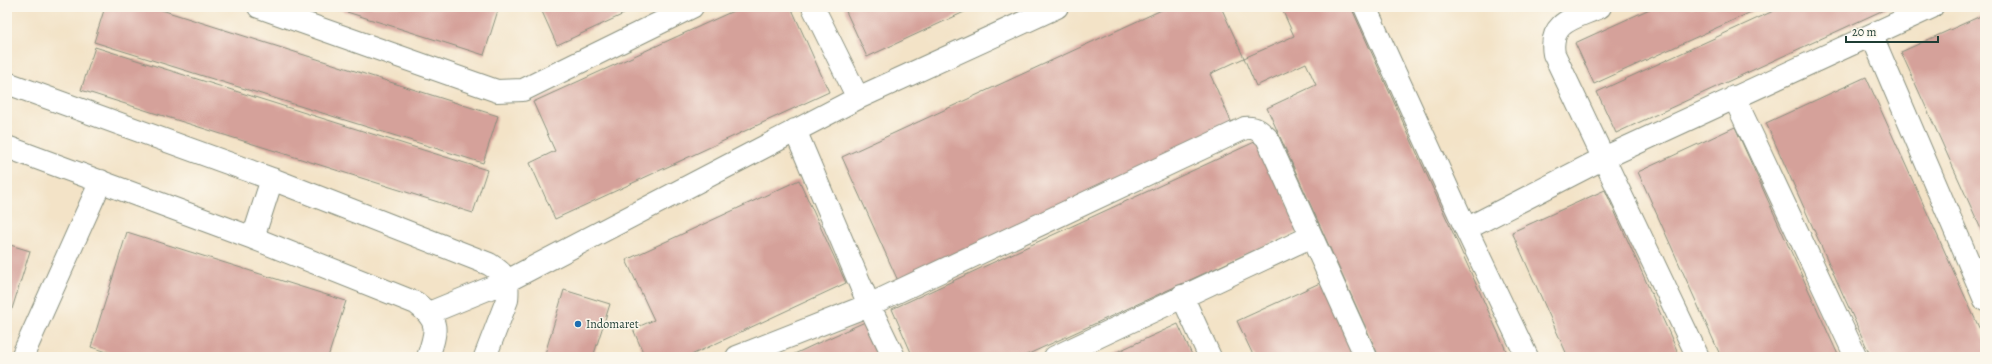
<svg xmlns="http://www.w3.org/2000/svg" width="1992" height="364" viewBox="0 0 1992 364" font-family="Alegreya,serif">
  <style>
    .building { fill: #d5a19a }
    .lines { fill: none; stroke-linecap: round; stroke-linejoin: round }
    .minor-casing { stroke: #89907e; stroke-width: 24 }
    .minor { stroke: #fff; stroke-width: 22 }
    .poi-dot { fill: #1f6fb2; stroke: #fbf7ec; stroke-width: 1.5 }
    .labels { text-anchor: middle; stroke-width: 3; stroke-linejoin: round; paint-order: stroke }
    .poi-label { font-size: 12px; fill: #1f3d34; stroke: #fbf7ec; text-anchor: start }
  </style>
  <rect width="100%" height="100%" fill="#fbf7ec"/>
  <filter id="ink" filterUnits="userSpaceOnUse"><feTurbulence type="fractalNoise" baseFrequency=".025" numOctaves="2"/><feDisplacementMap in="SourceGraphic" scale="8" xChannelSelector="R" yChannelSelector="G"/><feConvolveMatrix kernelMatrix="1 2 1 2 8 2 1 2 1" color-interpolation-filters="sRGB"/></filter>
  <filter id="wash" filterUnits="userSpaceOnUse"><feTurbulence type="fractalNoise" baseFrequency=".012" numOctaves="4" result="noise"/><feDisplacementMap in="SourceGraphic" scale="16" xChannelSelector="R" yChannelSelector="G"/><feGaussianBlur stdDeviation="0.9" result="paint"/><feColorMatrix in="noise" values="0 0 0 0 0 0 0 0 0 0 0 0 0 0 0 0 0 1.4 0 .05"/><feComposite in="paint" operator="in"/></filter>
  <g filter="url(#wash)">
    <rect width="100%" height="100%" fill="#f3e3c7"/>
    <g id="blocks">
      <path class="building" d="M105 7H152L498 116 483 163 94 42Z
        M331 7H499L484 55Z
        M540 7H639L557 45Z
        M742 7H791L829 92 555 219 530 163 555 151 533 102Z
        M844 7H975L867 57Z
        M1168 7H1221L1244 58 1294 36 1281 7H1351L1509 357H1379L1267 108 1316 85 1306 63 1256 86 1244 58 1210 74 1234 128 899 283 842 157Z
        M1654 7H1762L1594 84 1575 43Z
        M1782 7H1890L1616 133 1597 92Z
        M1985 14V238L1901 52Z
        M95 47 487 170 473 213 81 90Z
        M1866 77 1985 341V357H1871L1766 123Z
        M1735 127 1788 245 1839 357H1721L1654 208 1638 172Z
        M1259 140 1299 230 1022 357H913L892 309Z
        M799 180 846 283 687 357H645L633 329 654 320 626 260Z
        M1605 190 1631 248 1680 357H1568L1512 232Z
        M127 232 346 301 328 357H124L91 347Z
        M7 244 30 251 12 309 7 307Z
        M1322 282 1355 357H1254L1237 321Z
        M564 290 610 304 593 357H544Z
        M865 322 881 357H788L818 343Z
        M1178 324 1193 357H1106L1132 345Z"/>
    </g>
  </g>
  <g filter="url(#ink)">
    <use href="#blocks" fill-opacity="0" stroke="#89907e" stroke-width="1"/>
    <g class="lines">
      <defs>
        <path id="minor" d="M259 7 497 91 523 90 692 7
          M813 7 858 98
          M1365 7 1466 229 1527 357
          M1600 7C1576 18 1548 21 1554 54L1698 357
          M1872 36 1985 300
          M7 83 272 179 489 264C507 275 509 280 507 300L485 357
          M1734 97 1856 357
          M795 130 869 305 894 357
          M7 147 253 238 416 303C440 321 437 330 428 357
          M1466 229 1604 158 1932 7
          M253 238 272 179
          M1182 296 1210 357
          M429 313 507 281 858 98 1057 7
          M22 357 101 181
          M737 357 869 305 1245 128C1256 127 1260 131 1267 138L1366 357
          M1055 357 1310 237"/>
      </defs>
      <use href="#minor" class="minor-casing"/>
      <use href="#minor" class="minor"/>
    </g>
  </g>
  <circle class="poi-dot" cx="578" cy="324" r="4"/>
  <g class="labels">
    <g class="poi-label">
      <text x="586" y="328">Indomaret</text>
    </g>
  </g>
  <rect width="1992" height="364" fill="none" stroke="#fbf7ec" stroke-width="24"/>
  <path d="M1846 36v6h92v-6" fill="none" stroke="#1f3d34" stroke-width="2"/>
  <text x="1852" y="36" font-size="12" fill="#1f3d34" stroke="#fbf7ec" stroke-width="3" paint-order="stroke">20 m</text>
</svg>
